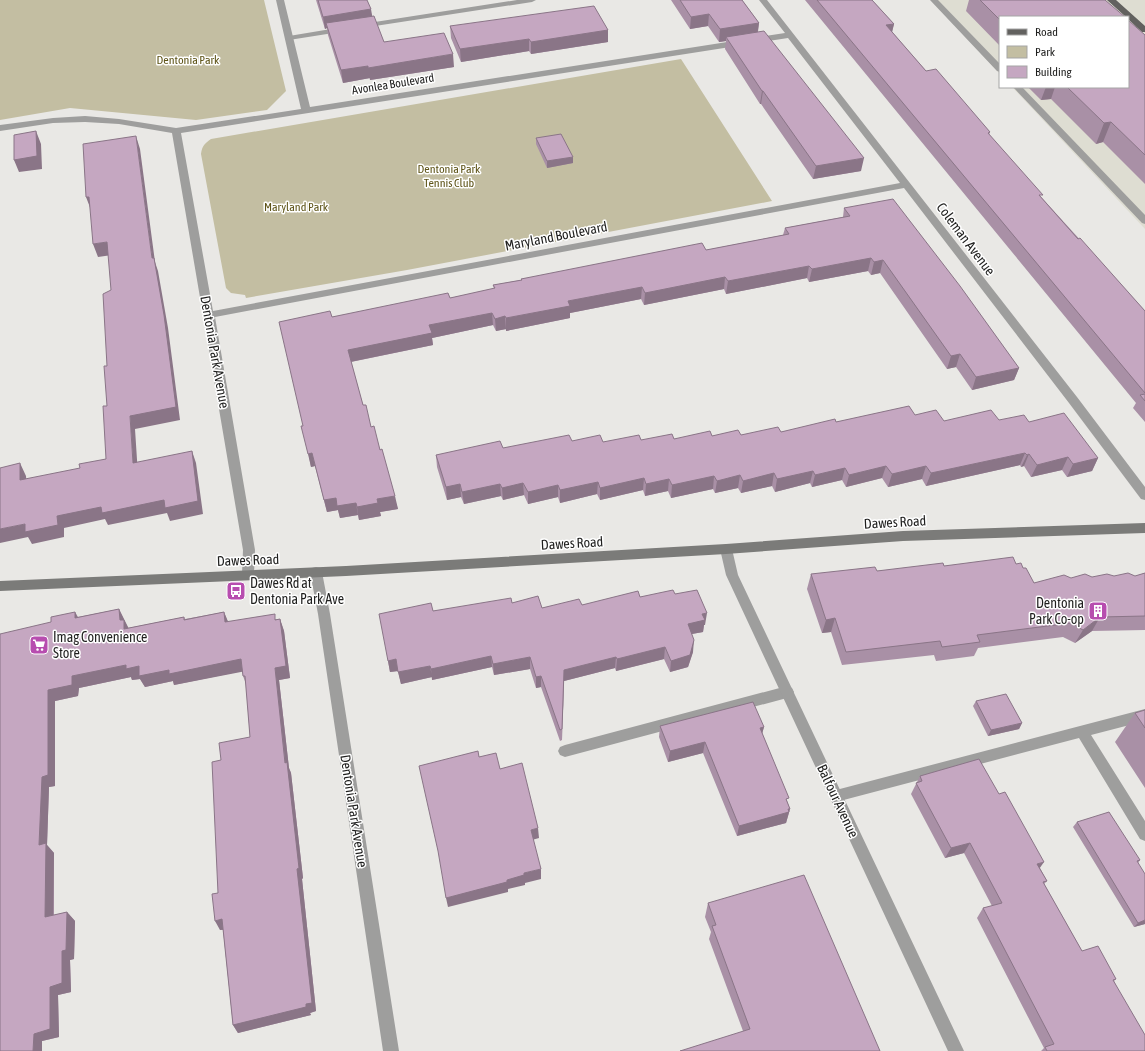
<svg xmlns="http://www.w3.org/2000/svg" width="1145" height="1051" viewBox="0 0 1145 1051" font-family="'Asap Condensed',sans-serif">
  <style>
    .built { fill: #deddd2 }
    .green { fill: #c3bea2 }
    .lines { fill: none; stroke-linecap: round; stroke-linejoin: round }
    .lane { fill: #9e9e9d; fill-rule: evenodd }
    .street { fill: #9e9e9d; fill-rule: evenodd }
    .secondary { fill: #7b7b79; fill-rule: evenodd }
    .primary { fill: #62615f; fill-rule: evenodd }
    .wall { fill: #a990a6 }
    .shaded-wall { fill: #8a7587 }
    .building { fill: #c5a7c1; stroke: #8a7587 }
    .labels { text-anchor: middle; stroke-width: 3; stroke-linejoin: round; paint-order: stroke }
    .far-park-label { font-size: 12px; fill: #5e5418; stroke: #fff }
    .far-street-label { font-size: 12px; fill: #1f1f1e; stroke: #fff }
    .street-label { font-size: 14px; fill: #1f1f1e; stroke: #fff }
    .poi-label { font-size: 14px; fill: #1f1f1e; stroke: #fff; text-anchor: start }
  </style>
  <rect width="100%" height="100%" fill="#e9e8e5"/>
  <path class="built" d="M931 0H1145V229L1012 87H1128V17H1000V74Z"/>
  <path class="green" d="M0 0H264L286 91 267 110 196 120 70 108 0 120Z
    M681 59 772 201 407 270 246 298 245 295 231 293 226 288 201 154C202 146 205 143 211 139Z"/>
  <g class="lines">
    <path class="lane" d="M517 0H536L532 2 362 28 358 26 362 24Z
      M930 0H938L1000 64V72L997 71Z
      M343 27H346V31L289 40 285 38 289 36Z
      M1013 87H1022L1145 215V224L1142 223Z
      M787 686 792 688 794 692 792 696 787 698 565 757 560 755 558 751 560 747 565 745Z
      M1145 709V721L1091 735 1145 821V841L1140 839 1079 738 836 802 831 801 829 796 831 791 836 790Z"/>
    <path class="street" d="M276 0H284L310 107 785 33 759 0H767L1077 397 1145 487V500L1141 499 1069 403 904 188 215 317 255 550 254 574 252 578 248 579 244 578 242 574 243 550 172 133 119 124 85 122 53 123 0 131V125L53 118 85 116 119 119 176 128 301 109ZM788 38 900 183 213 311 181 133Z
      M726 544 730 546 732 549 738 575 964 1051H948L726 575 720 549 722 546Z
      M316 567 320 568 322 572 330 614 399 1051H383L318 614 310 572 312 568Z"/>
    <path class="secondary" d="M1145 523V533L903 541 726 554 346 576 0 591V581L346 566 726 544 903 531Z"/>
    <path class="primary" d="M1107 0H1116L1145 26V32H1142L1128 19V17H1126Z"/>
  </g>
  <path class="wall" d="M316 0H367L372 16 384 42 454 67 370 80V78L343 83 328 35 327 28 325 29Z
    M671 0H742L759 23 758 32 861 171 813 179 761 104H760L725 49 726 41 719 42 708 26 690 29Z
    M805 0H872L894 24 892 32 926 71 990 132 989 135 1042 198 1145 311V422L1133 408 1136 403Z
    M969 0H1105L1000 17V46L966 11Z
    M450 26 608 30V42L531 54 529 51 461 62 451 38Z
    M1145 35V184L1103 142 1096 144 1051 99 1041 100 1028 87H1128Z
    M536 138 573 163 547 168 536 144Z
    M844 208 1019 368 1014 380 972 390 956 367 947 369 880 273 871 275 868 271 809 282 807 278 726 294 724 289 644 305 641 299 570 313V318L506 331V329L496 331 493 325 432 338 433 345 351 362 363 405 398 509 380 512 381 516 359 520 358 515 340 518 338 510 327 512 315 466 311 467 303 426 332 317 450 298 494 289 493 285 521 280V279L706 250 783 235 785 228 843 217Z
    M915 415 944 421 999 420 1029 422 1098 458 1092 471 1067 477 1062 470 1031 477 1024 466 1021 467 1020 465 926 486 922 479 888 487 882 478 846 487 842 480 812 487 810 483 775 492 772 486 741 493 738 488 715 493 713 489 671 498 668 491 645 496 643 490 600 500 597 494 560 503 558 497 528 504 524 495 503 500 501 496 464 504 461 497 447 500 437 467 436 455 572 441 603 442 674 439 712 436 741 435 781 432 836 422Z
    M1016 564 1023 568 1034 583 1071 578 1135 576 1145 573V630L1092 631 1075 643 1063 637 978 648 974 656 936 661 934 655 842 665 831 632 822 633 807 589 811 574 877 571 944 566Z
    M675 594 705 625H704L703 632 692 634 693 652 688 667 670 672 664 659 616 671 615 668 564 681 562 740 560 741 541 687 536 688 530 669 494 675 492 667 432 680V677L401 684 398 671 390 672 388 661 433 611 512 603 542 608 582 605 640 597Z
    M119 609 128 628 184 617 185 619 224 612 228 622 280 619 284 631 290 678 279 680 289 768 291 773 303 878 302 879 316 1011 310 1013 311 1015 238 1033 233 1025 223 930H220L218 893 221 760 250 737 246 684 243 676 242 671 174 685 173 681 145 687 140 679 132 680 131 677 79 688 78 696 55 701V786L49 787 47 845 54 853V915L67 912 75 921 74 959 70 960 71 992 58 995 59 1037 42 1041V1051H0L51 622 75 612 78 617Z
    M976 701 1022 723 1019 729 988 736 973 706Z
    M1145 710V788L1115 742 1135 713Z
    M660 726 764 727 762 733 790 809 786 823 737 836 703 753 668 762 659 737Z
    M920 776 1040 868 1047 881 1044 884 1082 951 1116 979 1114 981 1145 1051H1041L1044 1048 977 918 983 908 992 906 964 853 945 858 911 794Z
    M1077 822 1140 860 1138 863 1145 924 1134 927 1073 827Z
    M708 903 880 1051 743 1031 709 939 711 932 705 917Z"/>
  <path class="shaded-wall" d="M371 9 373 21 326 23 327 28 325 29 323 17Z
    M709 14 708 26 690 29 691 17Z
    M759 23 757 36 726 37V41L719 42 720 29Z
    M894 24 891 36 886 25Z
    M608 30V42L531 54V42Z
    M529 39V51L461 62 460 49Z
    M453 54 454 67 370 80 368 68Z
    M368 66 370 78 343 83 341 70Z
    M1046 87H1055L1051 99 1041 100Z
    M762 91H763L761 104H760Z
    M1111 122 1103 142 1096 144 1104 123Z
    M36 131 41 144 42 169 19 172 14 160Z
    M136 136 140 149 155 262 158 271 168 328 180 420 135 429 138 475 133 463 130 416 152 258Z
    M573 157V163L547 168V161Z
    M864 158 861 171 813 179 816 166Z
    M86 197H89L91 210Z
    M107 242 112 255 98 257 93 244Z
    M871 258 868 271 809 282 812 269Z
    M883 260 880 273 871 275 874 262Z
    M809 266 807 278 726 294 728 281Z
    M725 277 724 289 644 305 645 293Z
    M642 287 641 299 570 313V318L506 331V318L568 301Z
    M492 313 493 325 432 338 433 345 350 362 348 350 429 325Z
    M505 316 506 329 496 331 495 319Z
    M960 354 956 367 947 369 951 356Z
    M1019 368 1014 380 972 390 976 377Z
    M192 451 196 463 203 514 170 521 167 513 108 525 105 519 64 528V537L32 544 28 537 0 543V529L25 524 57 516Z
    M312 453 315 466 311 467 308 454Z
    M1025 453 1020 465 926 486 931 473Z
    M1029 454 1024 466 1021 467 1027 455Z
    M1068 457 1062 470 1031 477 1037 465Z
    M1098 458 1092 471 1067 477 1073 464Z
    M20 463 26 476 27 493 20 480Z
    M886 466 882 478 846 487 849 475Z
    M926 466 922 479 888 487 892 474Z
    M845 468 842 480 812 487 815 475Z
    M813 471 810 483 775 492 777 479Z
    M774 473 772 486 741 493 743 481Z
    M740 475 738 488 715 493 717 481Z
    M714 476 713 489 671 498 672 485Z
    M644 478 643 490 600 500V488Z
    M669 479 668 491 645 496 646 484Z
    M598 482 597 494 560 503V490Z
    M523 483 524 495 503 500 502 488Z
    M460 484 461 497 447 500 446 487Z
    M500 484 501 496 464 504 462 492Z
    M558 485V497L528 504V492Z
    M395 496 398 509 380 512 381 516 359 520 357 507 377 499Z
    M336 498 356 503 358 515 340 518 338 510 327 512 324 500Z
    M119 609 130 631V640L120 620Z
    M75 612 81 624 75 618Z
    M224 612 229 624 225 622Z
    M707 613 705 625H704L703 632 686 635 688 624 702 614Z
    M1100 617 1092 631 1075 643 1083 630Z
    M835 618 831 632 822 633 826 620Z
    M280 619 284 631 290 678 279 680 289 768 291 773 303 878 302 879 316 1011 310 1013 311 1015 238 1033 233 1025 297 869 275 668Z
    M694 640 693 652 688 667 670 672 671 661Z
    M665 647 664 659 616 671 617 659Z
    M491 656 492 667 432 680 431 669Z
    M530 657V669L494 675 493 664Z
    M616 657 615 668 564 681 562 740 564 670Z
    M241 659 246 671 174 685 173 681 145 687 140 679 132 680 131 677 79 688 78 696 55 701V786L49 787 47 845 54 853 53 926 45 917 39 845 42 777 48 690 72 676 126 665 169 670Z
    M396 659 398 671 390 672 388 661Z
    M430 666 432 677 401 684 398 672Z
    M541 676V687L536 688V677Z
    M1022 723 1019 729 988 736 991 730Z
    M764 727 761 738 760 728Z
    M705 742 703 753 668 762 670 751Z
    M790 809 786 823 737 836 739 826Z
    M538 828 539 838 532 840 531 830Z
    M970 843 964 853 945 858 951 848Z
    M1044 862 1037 872V864Z
    M541 869V879L525 883V885L508 889V892L448 907 446 898 507 880 524 873Z
    M67 912 75 921 74 959 70 960 71 992 58 995 59 1037 42 1041V1051H33L34 1034 62 951Z
    M222 919 228 929 220 930 215 921Z
    M1145 920V924L1134 927 1138 923Z"/>
  <path class="building" d="M318 0H367L371 9 323 17Z
    M680 0H742L759 23 720 29 709 14 691 17Z
    M817 0H872L894 24 886 25 926 71 936 69 990 132 988 133 1043 195H1039L1078 239 1080 238 1145 311V393Z
    M980 0H1105L1125 17H1000V20Z
    M594 6 608 30 531 42 529 39 460 49 450 26Z
    M374 16 384 42 444 33 453 54 368 68V66L341 70 326 23Z
    M1128 20 1145 35V155L1111 122 1104 123 1067 87H1128Z
    M764 31 864 158 816 166 763 91H762L726 37Z
    M36 131 37 156 14 160V135Z
    M561 134 573 157 547 161 536 138Z
    M136 136 152 258H154L164 315 176 407 130 416 133 463 192 451 198 501 165 508 164 500 102 513 101 507 57 516 58 525 25 532V524L0 529V468L20 463V480L80 468 79 464 106 459 103 406H107L104 366H107L103 294 111 290 107 242 93 244 89 197H86L83 144Z
    M893 199 960 286 1019 368 976 377 960 354 951 356 883 260 874 262 871 258 812 269 809 266 728 281 725 277 645 293 642 287 568 301 570 306 506 318 505 316 495 319 492 313 429 325 432 333 348 350 363 405H366L371 427 374 426 380 450 382 449 395 496 377 499 378 503 357 507 356 503 337 506 336 498 324 500 312 453 308 454 301 426H303L279 322 330 311 332 317 448 293 450 298 495 288 493 285 522 280 521 279 702 243 706 250 789 234 785 228 850 216 844 208Z
    M1145 394V401L1140 395Z
    M909 406 915 415 936 410 944 421 991 410 999 420 1024 415 1029 422 1064 413 1098 458 1073 464 1068 457 1037 465 1029 454 1027 455 1025 453 931 473 926 466 892 474 886 466 849 475 845 468 815 475 813 471 777 479 774 473 743 481 740 475 717 481 714 476 672 485 669 479 646 484 644 478 600 488 598 482 560 490 558 485 528 492 523 483 502 488 500 484 462 492 460 484 446 487 436 455 500 441 503 448 569 435 572 441 600 435 603 442 639 435 641 440 672 434 674 439 710 431 712 436 738 430 741 435 778 427 781 432 835 419 836 422Z
    M1013 557 1016 564 1021 563 1023 568H1026L1034 583 1064 575 1071 578 1085 574 1092 577 1107 574 1114 576 1128 573 1135 576 1145 573V616L1100 617 1083 630 1071 623 977 635 980 642 942 647 940 641 846 652 835 618 826 620 811 574 875 567 877 571 943 563 944 566Z
    M673 590 675 594 697 590 707 613 702 614 705 620 688 624 694 640 690 655 671 661 665 647 617 659 616 657 564 670 562 729 560 730 541 676 536 677 530 657 493 664 491 656 431 669 430 666 398 672 396 659 388 661 379 614 431 603 433 611 511 598 512 603 538 596 542 608 579 599 582 605 638 591 640 597Z
    M119 609 120 620H124V629L184 617V620L224 612 225 622 275 614V620L280 619 286 666 275 668 285 763 287 762 299 868 297 869 312 1003 306 1004V1007L233 1025 222 919 215 921 212 894 218 893 212 762 221 760 219 743 250 737 245 676H243L241 659 169 674V670L139 676V666L126 669V665L72 676V685L48 690V775L42 777 39 845 46 843 45 917 67 912 66 950 62 951V983L50 987V1029L34 1034 33 1051H0V634L51 622V617L75 612V618Z
    M1006 694 1022 723 991 730 976 701Z
    M753 702 764 727 760 728 789 798 786 799 790 809H788L789 812 739 826 705 742 670 751 660 726Z
    M1145 710V728L1135 713Z
    M478 751 479 757 496 753 500 769 522 763 538 828 531 830 541 869 524 873V875L507 880V882L446 898 438 851 419 766Z
    M979 759 999 794 1005 792 1044 862 1037 864 1047 881 1043 882 1082 951 1098 946 1116 979 1113 980 1145 1035V1051H1047L1045 1047 1054 1044 983 908 1002 903 970 843 951 848 916 783 922 781 920 776Z
    M1109 812 1140 860 1137 861 1145 874V920L1138 923 1077 822Z
    M804 875 880 1051H680L750 1029 712 926 716 925 708 903Z"/>
  <defs>
    <symbol id="bus-square" viewBox="-11 -11 22 22"><rect x="-9" y="-9" width="18" height="18" rx="4" fill="#b74daf" stroke="#fff"/><path d="M-5-6H5V4H4V6H2V4H-2V6H-4V4H-5ZM-3.5-4V0h7V-4ZM-3.5 1.2v1.5H-2V1.2ZM2 1.2v1.5H3.5V1.2Z" fill="#fff"/></symbol>
    <symbol id="building-square" viewBox="-11 -11 22 22"><rect x="-9" y="-9" width="18" height="18" rx="4" fill="#b74daf" stroke="#fff"/><path d="M-4-6H4V6H1V3H-1V6H-4ZM-2.5-4.3h1.7v1.8h-1.7ZM.8-4.3h1.7v1.8H.8ZM-2.5-1h1.7V.8h-1.7ZM.8-1h1.7V.8H.8Z" fill="#fff"/></symbol>
    <symbol id="supermarket-square" viewBox="-11 -11 22 22"><rect x="-9" y="-9" width="18" height="18" rx="4" fill="#b74daf" stroke="#fff"/><path d="M-6-5.5h2.5l.6 2H6L4.5 2H-2.5L-4.4-4H-6ZM-1.5 3.2a1.3 1.3 0 1 0 .1 0ZM3 3.2a1.3 1.3 0 1 0 .1 0Z" fill="#fff"/></symbol>
  </defs>
  <g fill-rule="evenodd">
    <use href="#bus-square" x="225" y="580" width="22" height="22"/>
    <use href="#building-square" x="1087" y="600" width="22" height="22"/>
    <use href="#supermarket-square" x="28" y="634" width="22" height="22"/>
  </g>
  <g class="labels">
    <g class="far-park-label">
      <text x="188" y="64">Dentonia Park</text>
      <text x="449" y="173">Dentonia Park<tspan x="449" dy="14">Tennis Club</tspan></text>
      <text x="296" y="211">Maryland Park</text>
    </g>
    <g class="far-street-label">
      <text transform="translate(393 84) rotate(-9)" y="4">Avonlea Boulevard</text>
    </g>
    <g class="street-label">
      <text transform="translate(556 236) rotate(-11)" y="5">Maryland Boulevard</text>
      <text transform="translate(966 239) rotate(53)" y="5">Coleman Avenue</text>
      <text transform="translate(215 352) rotate(80)" y="5">Dentonia Park Avenue</text>
      <text transform="translate(895 522) rotate(-3)" y="5">Dawes Road</text>
      <text transform="translate(572 543) rotate(-3)" y="5">Dawes Road</text>
      <text transform="translate(248 560) rotate(-2)" y="5">Dawes Road</text>
      <text transform="translate(838 801) rotate(65)" y="5">Balfour Avenue</text>
      <text transform="translate(354 811) rotate(81)" y="5">Dentonia Park Avenue</text>
    </g>
    <g class="poi-label">
      <text x="250" y="588">Dawes Rd at<tspan x="250" dy="16">Dentonia Park Ave</tspan></text>
      <text x="1084" y="608" text-anchor="end">Dentonia<tspan x="1084" dy="16">Park Co-op</tspan></text>
      <text x="53" y="642">Imag Convenience<tspan x="53" dy="16">Store</tspan></text>
    </g>
  </g>
  <rect x="999" y="16" width="130" height="72" fill="#ffffff" stroke="#a5a5a5"/>
  <rect x="1007" y="29" width="20" height="6" fill="#62615f" stroke="#a5a5a5"/>
  <text x="1035" y="36" font-size="12" fill="#1f1f1e">Road</text>
  <rect x="1007" y="46" width="20" height="12" fill="#c3bea2" stroke="#a5a5a5"/>
  <text x="1035" y="56" font-size="12" fill="#1f1f1e">Park</text>
  <rect x="1007" y="66" width="20" height="12" fill="#c5a7c1" stroke="#a5a5a5"/>
  <text x="1035" y="76" font-size="12" fill="#1f1f1e">Building</text>
</svg>
